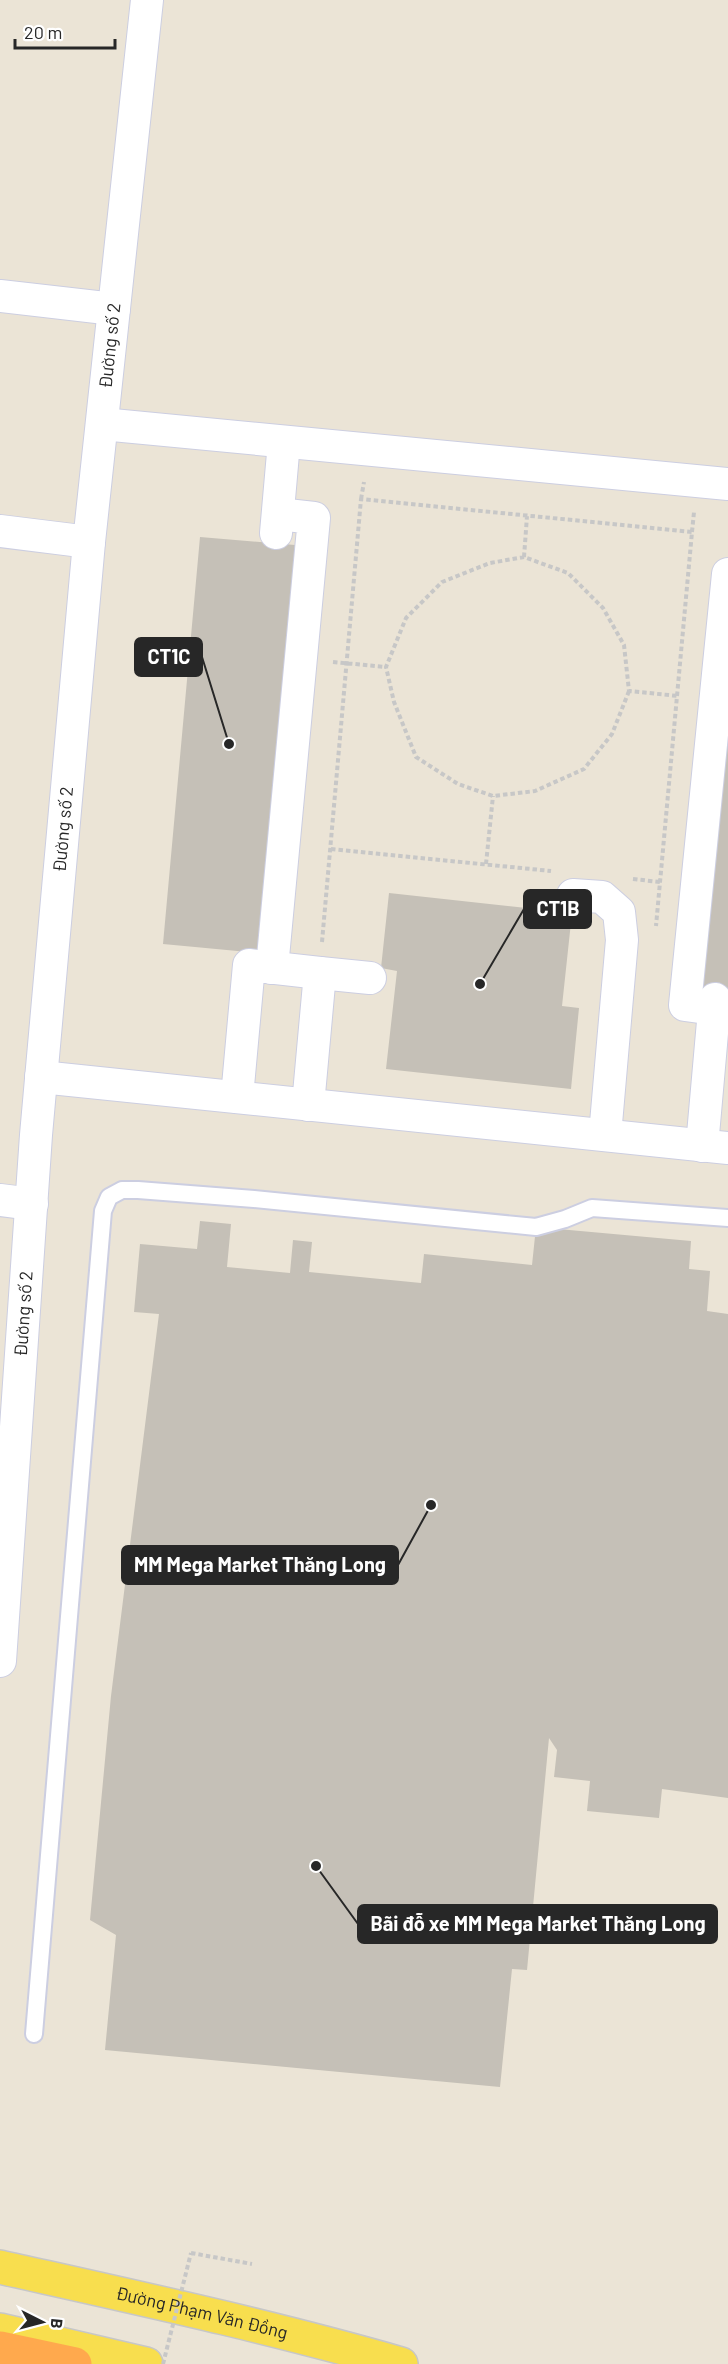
<svg xmlns="http://www.w3.org/2000/svg" width="728" height="2364" viewBox="0 0 728 2364" font-family="Barlow,sans-serif">
  <style>
    .building { fill: #c5c0b7 }
    .lines { fill: none; stroke-linecap: round; stroke-linejoin: round }
    .lane-casing { stroke: #cccee1; stroke-width: 20 }
    .street-casing { stroke: #cccee1; stroke-width: 34 }
    .primary-casing { stroke: #c7c7c7; stroke-width: 36 }
    .highway-casing { stroke: #c7c7c7; stroke-width: 36 }
    .path { stroke: #c7c7c7; stroke-width: 4; stroke-dasharray: 4.5 3; stroke-linecap: butt }
    .lane { stroke: #fff; stroke-width: 16 }
    .street { stroke: #fff; stroke-width: 32 }
    .primary { stroke: #f8de4e; stroke-width: 33 }
    .highway { stroke: #ffa94d; stroke-width: 33 }
    .path-bridge { stroke: #c7c7c7; stroke-width: 4; stroke-dasharray: 4.5 3; stroke-linecap: butt }
    .labels { text-anchor: middle; stroke-width: 4.5; stroke-linejoin: round; paint-order: stroke }
    .street-label { font-size: 18px; fill: #272727; stroke: #fff }
    .leader { fill: none; stroke: #272727; stroke-width: 2 }
    .callout-dot { fill: #272727; stroke: #fff; stroke-width: 2 }
    .callout { fill: #272727; stroke: #272727; stroke-width: 2 }
    .callout-label { font-size: 20px; text-anchor: middle; font-weight: bold; fill: #fff }
  </style>
  <rect width="100%" height="100%" fill="#ebe4d6"/>
  <path class="building" d="M200 537 295 545 258 953 163 944Z
    M728 728V997L701 994Z
    M389 893 572 913 562 1006 579 1008 571 1089 386 1069 397 971 381 968Z
    M200 1221 231 1224 227 1267 290 1273 293 1240 312 1242 309 1272 421 1283 424 1254 532 1265 536 1227 691 1241 689 1269 710 1271 707 1311 728 1314V1798L662 1789 659 1818 587 1811 590 1781 554 1777 557 1750 549 1738 527 1970 512 1969 500 2087 105 2050 116 1935 90 1920 111 1696 159 1314 134 1312 140 1244 197 1249Z"/>
  <g class="lines">
    <defs>
      <path id="lane" d="M34 2034 103 1211 109 1197 122 1190H138L254 1199 536 1227 565 1219 592 1208 728 1218"/>
      <g id="street">
        <path d="M0 296 114 309"/>
        <path d="M102 424 728 484"/>
        <path d="M0 531 89 542"/>
        <path d="M276 533 284 442"/>
        <path d="M573 895 602 897 619 912 622 940 605 1135"/>
        <path d="M272 968 314 518 278 514"/>
        <path d="M320 973 370 978"/>
        <path d="M714 1009 685 1005 728 574"/>
        <path d="M41 1077 728 1148"/>
        <path d="M237 1097 249 965 320 973 308 1105"/>
        <path d="M702 1146 715 999"/>
        <path d="M0 1200 32 1204"/>
        <path id="s1" d="M0 1661 36 1135 89 542 147 0"/>
      </g>
      <g id="primary">
        <path id="s2" d="M0 2267C134 2297 269 2326 401 2364"/>
        <path d="M0 2330 146 2364"/>
      </g>
      <path id="highway" d="M0 2348 75 2364"/>
    </defs>
    <use href="#lane" class="lane-casing"/>
    <use href="#street" class="street-casing"/>
    <use href="#primary" class="primary-casing"/>
    <use href="#highway" class="highway-casing"/>
    <path class="path" d="M361 499 364 482
      M692 532 694 512
      M524 557 527 516
      M333 662 386 667
      M629 691 612 734 584 769 535 791 493 796 458 784 416 757 394 702 386 667 406 618 442 582 490 563 524 557 568 573 603 608 624 645 629 691 678 696
      M331 849 551 871
      M486 864 493 796
      M633 879 660 882
      M322 942 361 499 692 532 656 926
      M191 2253 252 2264"/>
    <use href="#lane" class="lane"/>
    <use href="#street" class="street"/>
    <use href="#primary" class="primary"/>
    <use href="#highway" class="highway"/>
    <path class="path-bridge" d="M163 2364 191 2253"/>
  </g>
  <g class="labels">
    <g class="street-label">
      <text dy="6" stroke="none"><textPath href="#s1" startOffset="1320">Đường số 2</textPath></text>
      <text dy="6" stroke="none"><textPath href="#s1" startOffset="834">Đường số 2</textPath></text>
      <text dy="6" stroke="none"><textPath href="#s1" startOffset="348">Đường số 2</textPath></text>
      <text dy="6" stroke="none"><textPath href="#s2" startOffset="207">Đường Phạm Văn Đồng</textPath></text>
    </g>
  </g>
  <path class="leader" d="M229 744L202 657M480 984L524 909M431 1505L398 1565M316 1866L358 1924"/>
  <g class="callout-dot">
    <circle cx="229" cy="744" r="6"/>
    <circle cx="480" cy="984" r="6"/>
    <circle cx="431" cy="1505" r="6"/>
    <circle cx="316" cy="1866" r="6"/>
  </g>
  <g class="callout">
    <rect x="135" y="638" width="67" height="38" rx="6"/>
    <rect x="524" y="890" width="67" height="38" rx="6"/>
    <rect x="122" y="1546" width="276" height="38" rx="6"/>
    <rect x="358" y="1905" width="359" height="38" rx="6"/>
  </g>
  <g class="callout-label">
    <text x="169" y="664">CT1C</text>
    <text x="558" y="916">CT1B</text>
    <text x="260" y="1572">MM Mega Market Thăng Long</text>
    <text x="538" y="1931">Bãi đỗ xe MM Mega Market Thăng Long</text>
  </g>
  <g transform="translate(42 2322) rotate(96)" stroke="#ffffff" stroke-width="4.5" paint-order="stroke">
  <path d="M0-4.5L10 22L0 15L-10 22Z" fill="#272727"/>
  <text y="-9" font-size="16" font-weight="bold" text-anchor="middle" fill="#272727">B</text>
  </g>
  <path d="M15 39v9h100v-9" fill="none" stroke="#272727" stroke-width="3"/>
  <text x="24" y="39" font-size="18" fill="#272727" stroke="#ffffff" stroke-width="4.5" paint-order="stroke">20 m</text>
</svg>
